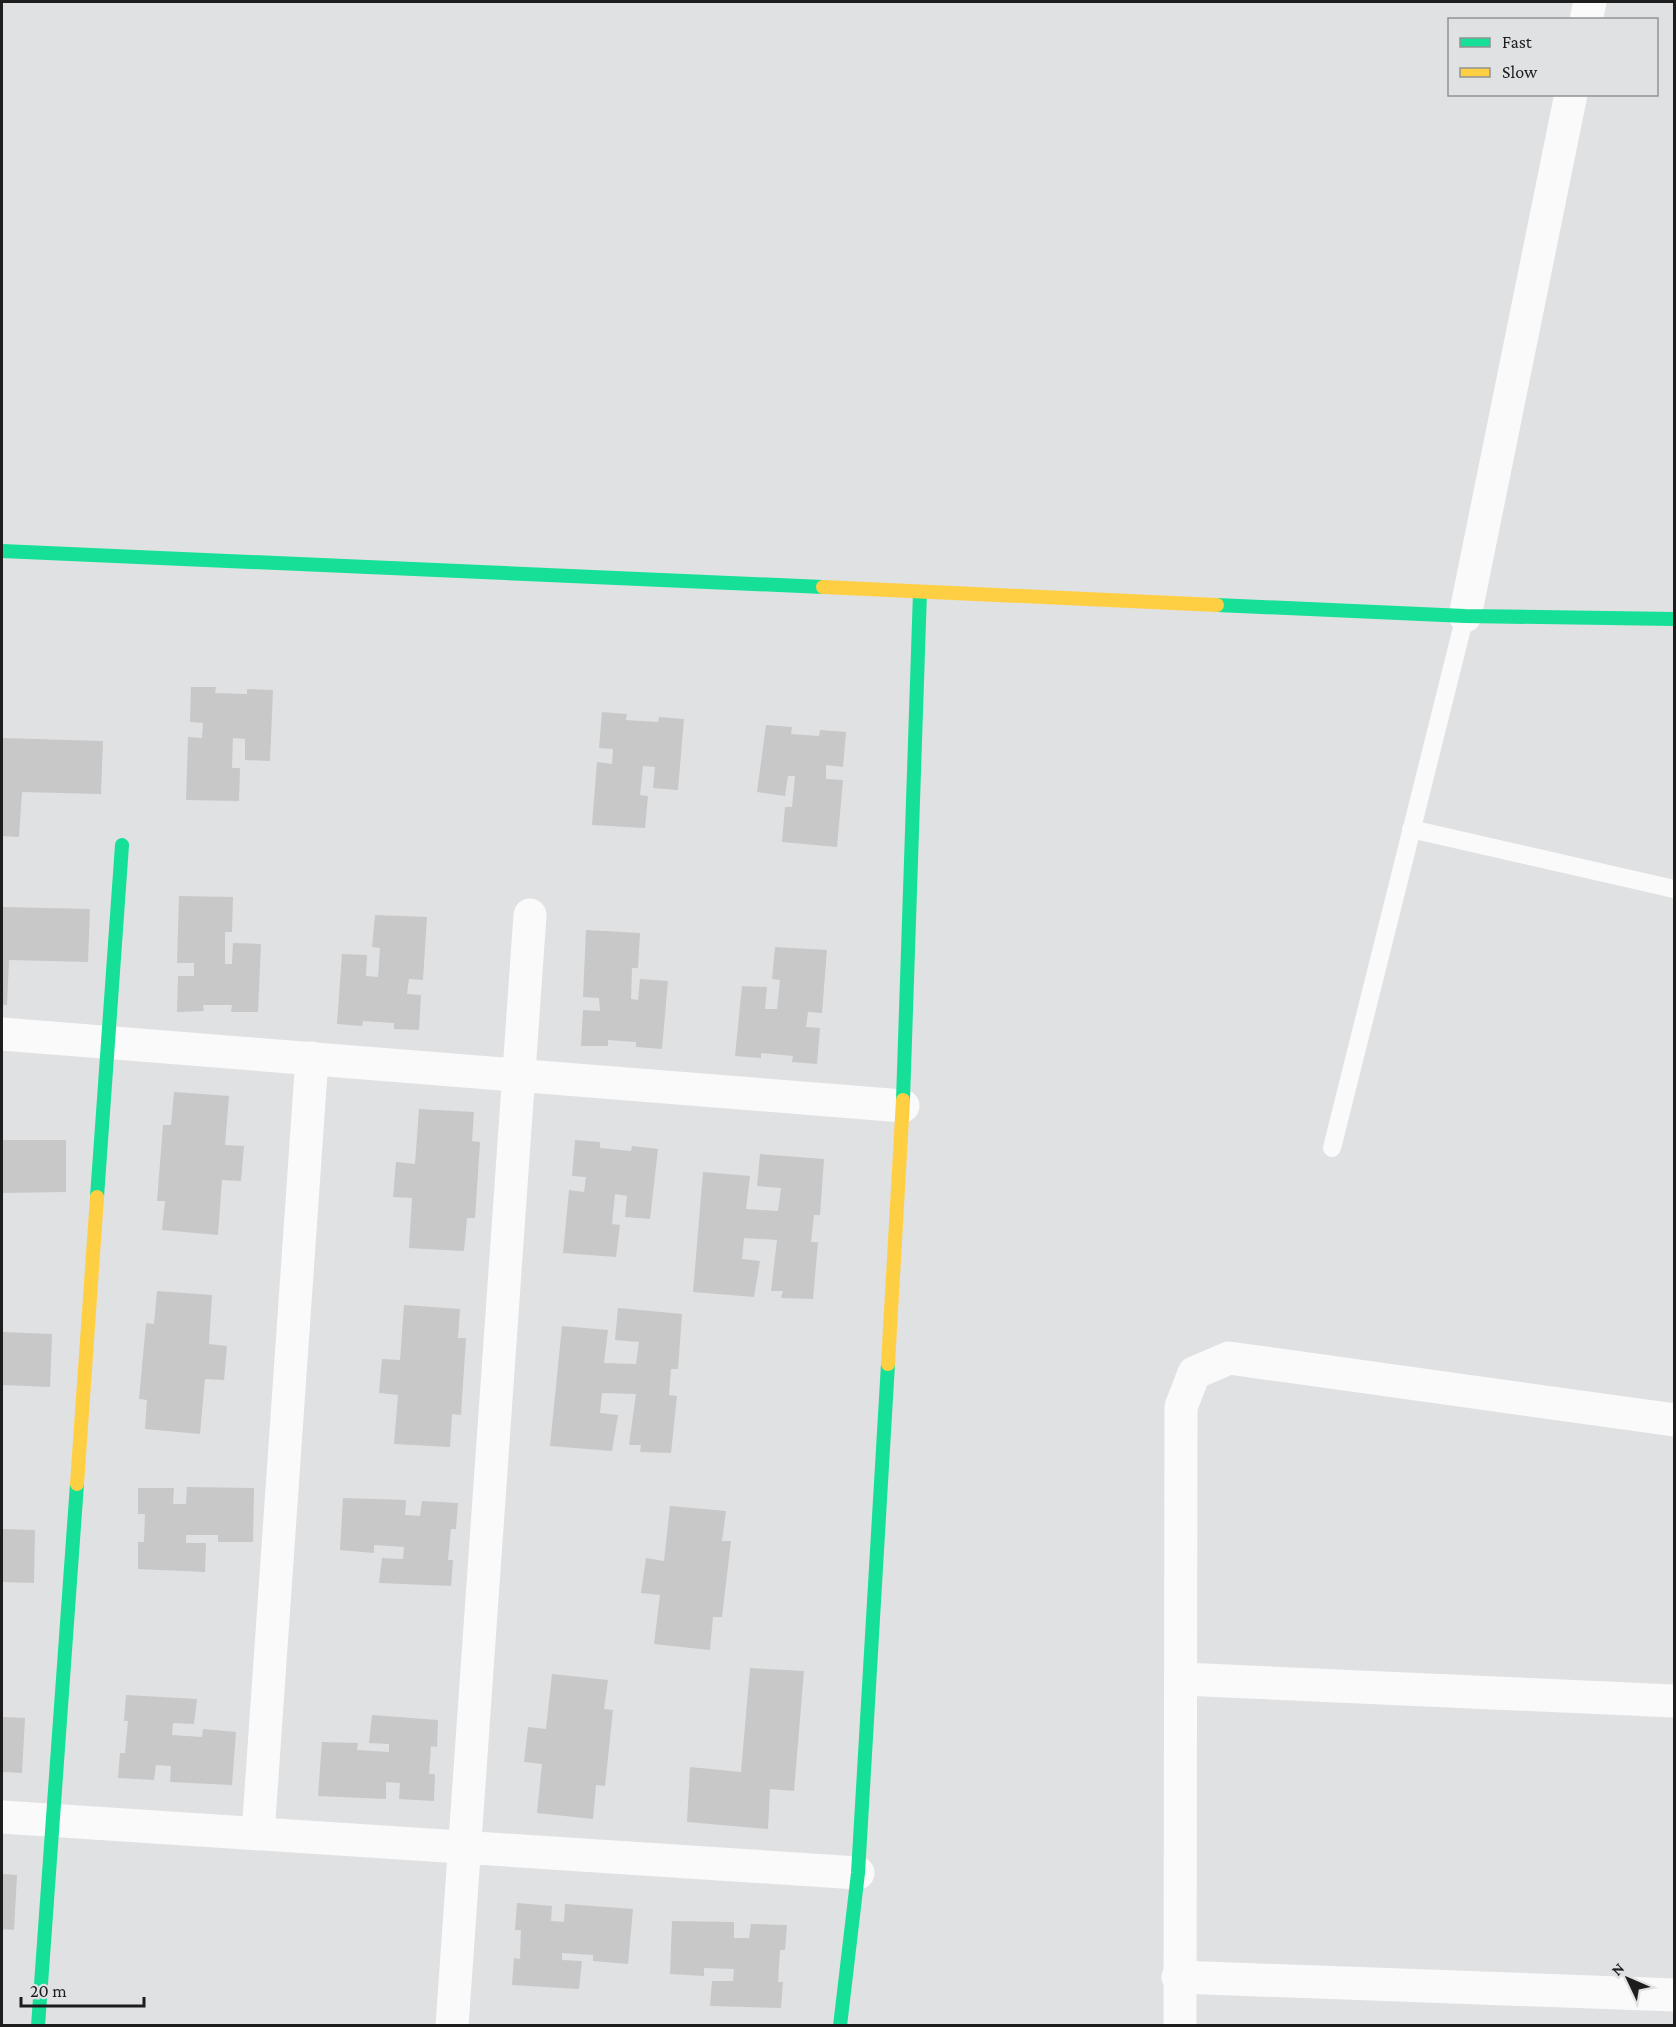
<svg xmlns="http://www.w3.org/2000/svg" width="1676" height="2027" viewBox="0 0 1676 2027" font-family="'Crimson Pro',serif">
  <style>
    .building { fill: #c8c8c9 }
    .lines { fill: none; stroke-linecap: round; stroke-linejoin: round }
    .lane { stroke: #fafafb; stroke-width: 18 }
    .street { stroke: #fafafb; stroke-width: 33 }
    .fast { stroke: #16e098; stroke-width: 14 }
    .slow { stroke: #ffcf43; stroke-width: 14 }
  </style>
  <rect width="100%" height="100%" fill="#e0e1e2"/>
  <path class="building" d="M191 687H216L215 693 247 694V689L273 690 270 761 245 760V739L233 738 232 768H240L239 801 186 800 188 737 202 738 203 723 190 722Z
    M602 712 627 714 626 720 658 722 659 717 684 719 678 790 653 788 655 767 643 766 640 795 648 796 645 828 592 825 597 762 612 764 613 749 599 748Z
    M766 725 792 727 791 734 819 736 820 730 846 732 843 767 826 765V779L843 780 837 847 782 842 785 807H792L795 776H788L785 796 757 792Z
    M2 738 103 741 101 794 22 792 19 837 2 836Z
    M179 896 233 897 232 932H225V964H232L233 943 261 944 258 1012H231L232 1005H203L204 1011 177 1012 178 976H194V963H177Z
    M2 907 90 909 88 962 9 960 7 1005H2Z
    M375 915 427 917 423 980 409 979 407 994 421 995 419 1030 394 1029V1023L363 1021 362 1026 337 1024 342 954 367 955 366 976 378 977 380 948 372 947Z
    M586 930 640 933 638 968H632L631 999 638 1000 640 979 668 981 662 1049 636 1047V1042L608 1040V1046H581L583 1010 600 1011 599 998 583 997Z
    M775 947 827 950 822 1013 808 1012 806 1027 820 1028 817 1064 792 1062 793 1056 761 1053V1058L735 1056 742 986 767 987 765 1009H777L780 980 772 979Z
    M174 1092 229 1096 225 1145 244 1146 241 1181 222 1180 218 1235 162 1230 165 1201H157L163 1125H171Z
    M419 1109 474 1112 472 1141 480 1142 475 1218H467L464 1251 409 1248 412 1198 393 1197 396 1162 415 1164Z
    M2 1140H66V1192L2 1193Z
    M575 1140 600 1142V1148L631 1151 632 1146 658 1149 650 1219 625 1217 627 1196 615 1194 612 1224 620 1225 616 1257 563 1253 569 1190 584 1192 586 1177 572 1176Z
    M760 1154 824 1159 820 1215H814L811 1242H818L813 1299 781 1298 783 1291H771L777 1240 744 1238 742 1259 760 1261 754 1297 693 1292 703 1172 750 1176 746 1209 778 1211 781 1188 757 1186Z
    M157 1291 212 1295 209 1344 227 1346 224 1380 205 1379 200 1434 145 1429 147 1400 139 1399 146 1323 154 1324Z
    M404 1305 460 1309 458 1338H466L461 1415 452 1414 450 1447 394 1444 398 1395 379 1393 382 1359 400 1360Z
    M618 1308 682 1314 678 1369H671L669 1395 677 1396 671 1453 640 1452 641 1445H629L636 1394 602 1393 600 1413 618 1415 612 1451 550 1446 562 1326 608 1330 604 1363 636 1364 639 1342 615 1340Z
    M2 1332 52 1334 50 1387 2 1385Z
    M187 1487 254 1488 253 1542H218V1535H186V1543H206L205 1572 138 1569V1542H144L145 1514H138V1488H174L173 1504H186Z
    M343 1498 406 1500 405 1515 420 1516 422 1501 458 1503 456 1529H451L448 1560H453L451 1586 379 1583 382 1558 403 1559 404 1547 374 1545V1553L340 1550Z
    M670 1506 726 1511 722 1541H731L722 1617H713L710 1650 654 1644 660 1595 641 1593 646 1558 664 1561Z
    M2 1529 35 1530 34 1583 2 1582Z
    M750 1668 804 1671 794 1791 770 1789 768 1829 687 1822 690 1767 741 1772Z
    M552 1674 608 1680 604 1709 613 1710 605 1786 596 1785 593 1819 537 1813 542 1764 524 1762 528 1727 546 1729Z
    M126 1695 197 1699 194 1724 173 1723 172 1735 202 1737 203 1729 236 1732 232 1785 170 1782 171 1766 156 1765 154 1780 118 1778 120 1753H125L128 1721H124Z
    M372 1715 438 1720 437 1747 431 1746 429 1774H435L434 1801 399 1799 400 1783 386 1782V1799L318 1796 322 1742 358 1743 357 1750 389 1752V1744L369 1743Z
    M2 1717 25 1718 22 1773 2 1772Z
    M2 1874 17 1875 14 1930 2 1929Z
    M517 1903 552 1906 551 1921 564 1922 565 1904 633 1909 628 1964 593 1961V1955L562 1953V1960L582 1961 579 1989 512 1985 514 1958 520 1959 521 1930H515Z
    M672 1921 734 1922V1938H749L751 1924 787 1925 785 1950H780L778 1982H783L781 2008 710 2006 712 1981H733L734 1969 704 1968V1976L670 1974Z"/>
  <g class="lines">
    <path class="lane" d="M1411 829 1674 889
      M1332 1148 1465 616"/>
    <path class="street" d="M1586 20 1590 2
      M1465 616 1571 94
      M2 1034 903 1106
      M1182 1679 1674 1701
      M2 1817 858 1873
      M258 1834 312 1058
      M1178 1977 1674 1995
      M452 2026 530 915
      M1180 2026 1181 1407 1194 1373 1229 1358 1674 1420"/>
    <path class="fast" d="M2 551 823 587
      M1217 605 1465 616 1674 619
      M903 1100 920 592
      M97 1197 122 845
      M38 2026 77 1484
      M840 2026 858 1873 888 1364"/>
    <path class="slow" d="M823 587 1217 605
      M888 1364 903 1100
      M77 1484 97 1197"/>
  </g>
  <rect width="1676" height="2027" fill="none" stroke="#1d1d1e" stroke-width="6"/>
  <rect x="1448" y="18" width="210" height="78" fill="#dfe1e3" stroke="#919394" stroke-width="1.5"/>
  <rect x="1460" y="38" width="30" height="9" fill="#16e098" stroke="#919394" stroke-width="1.5"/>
  <text x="1502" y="48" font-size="18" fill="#1d1d1e">Fast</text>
  <rect x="1460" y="68" width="30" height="9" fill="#ffcf43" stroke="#919394" stroke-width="1.5"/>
  <text x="1502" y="78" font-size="18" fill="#1d1d1e">Slow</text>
  <g transform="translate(1628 1979) rotate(314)" stroke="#dfe1e3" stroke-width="4.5" paint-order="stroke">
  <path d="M0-4.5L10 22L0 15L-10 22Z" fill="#1d1d1e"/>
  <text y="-9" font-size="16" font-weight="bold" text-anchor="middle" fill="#1d1d1e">N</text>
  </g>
  <path d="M21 1997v9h123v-9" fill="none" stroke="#1d1d1e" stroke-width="3"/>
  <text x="30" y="1997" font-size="18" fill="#1d1d1e" stroke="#dfe1e3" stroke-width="4.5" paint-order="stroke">20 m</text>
</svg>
